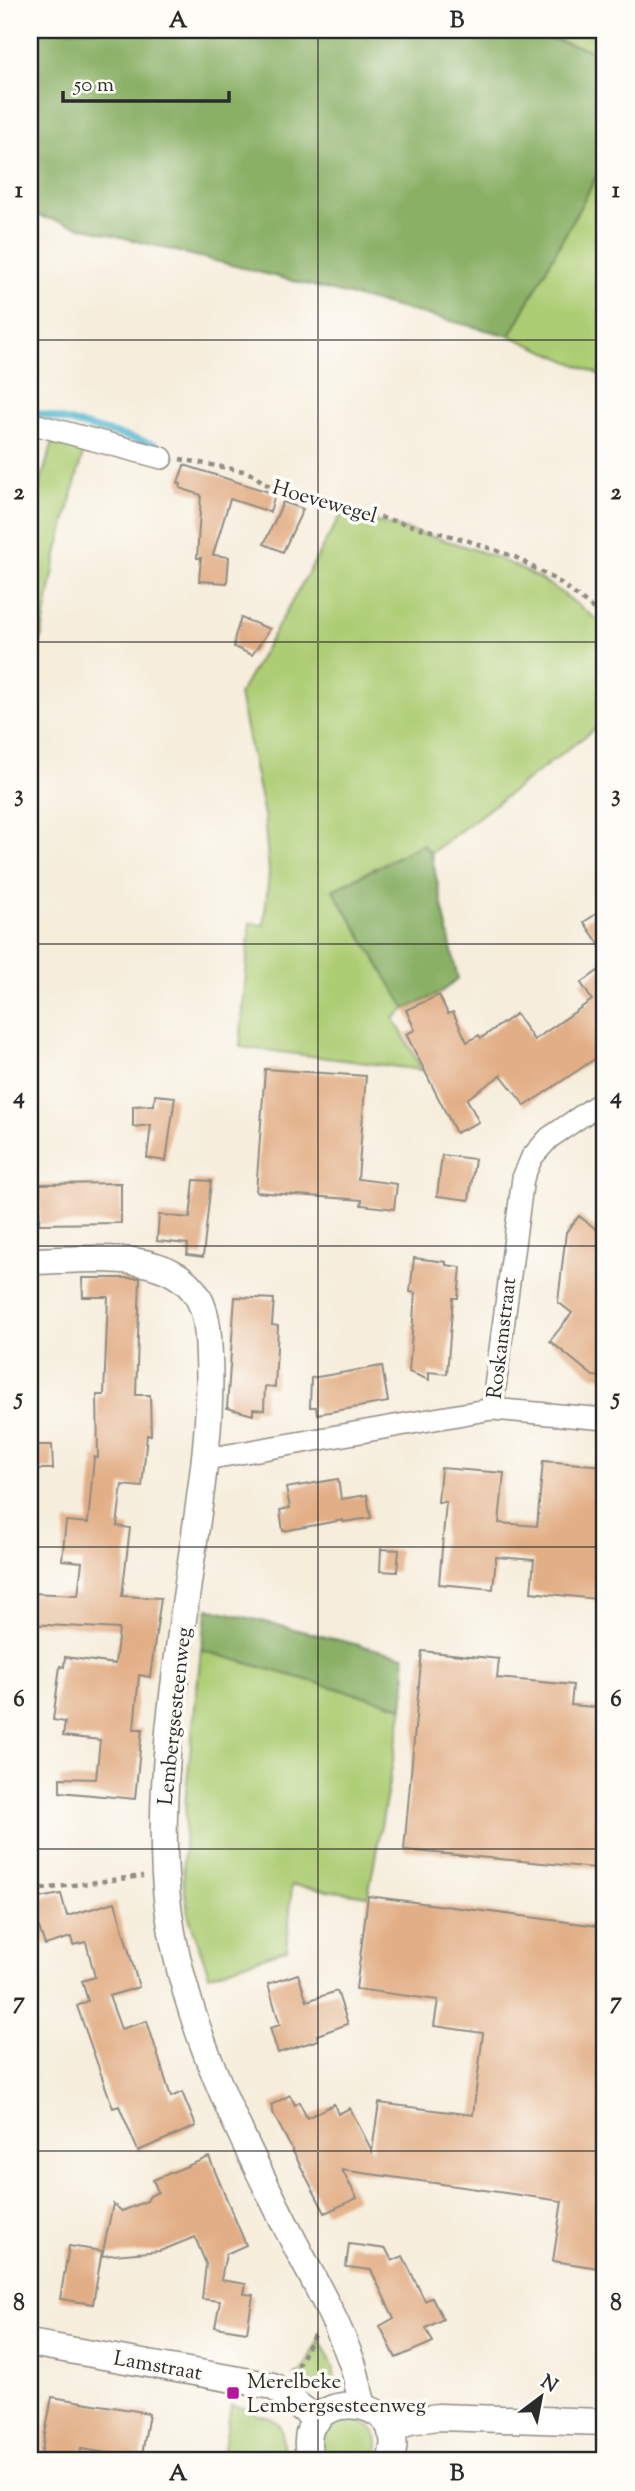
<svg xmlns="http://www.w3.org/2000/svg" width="635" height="2491" viewBox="0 0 635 2491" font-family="'Sorts Mill Goudy',serif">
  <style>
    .green { fill: #adcd75; stroke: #6c7c50; stroke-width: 2 }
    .forest { fill: #8ab066; stroke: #5a6e48; stroke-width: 2 }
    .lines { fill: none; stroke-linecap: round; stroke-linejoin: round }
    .stream { stroke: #4fb5cd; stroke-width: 7 }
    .building { fill: #e2ae85 }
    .minor-casing { stroke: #908c83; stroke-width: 24 }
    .tertiary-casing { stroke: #908c83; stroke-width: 29 }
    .path { stroke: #908c83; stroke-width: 4.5; stroke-dasharray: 5 5; stroke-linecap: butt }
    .minor { stroke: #fff; stroke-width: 21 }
    .tertiary { stroke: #fff; stroke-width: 26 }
    .grid { fill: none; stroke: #2b2b2b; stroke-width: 2; stroke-opacity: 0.55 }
    .poi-dot { fill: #b5179e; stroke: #fdfcf7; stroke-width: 2.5 }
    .labels { text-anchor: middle; stroke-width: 7; stroke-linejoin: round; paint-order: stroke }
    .street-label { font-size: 21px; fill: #2b2b2b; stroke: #fdfcf7 }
    .poi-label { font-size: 21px; fill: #2b2b2b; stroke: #fdfcf7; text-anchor: start }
    .neatline { fill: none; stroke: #2b2b2b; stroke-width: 2.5 }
    .grid-label { font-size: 23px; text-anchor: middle; font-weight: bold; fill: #2b2b2b }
  </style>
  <rect width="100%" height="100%" fill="#fdfcf7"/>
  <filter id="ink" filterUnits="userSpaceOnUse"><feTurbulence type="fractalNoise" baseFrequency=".0143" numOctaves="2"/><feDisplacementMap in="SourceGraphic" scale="14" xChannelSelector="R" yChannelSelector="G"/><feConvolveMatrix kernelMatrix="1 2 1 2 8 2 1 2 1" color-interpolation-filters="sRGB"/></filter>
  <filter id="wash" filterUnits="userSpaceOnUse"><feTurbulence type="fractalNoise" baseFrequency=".00686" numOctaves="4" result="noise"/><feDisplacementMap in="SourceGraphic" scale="28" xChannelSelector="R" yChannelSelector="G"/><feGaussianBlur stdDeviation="1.57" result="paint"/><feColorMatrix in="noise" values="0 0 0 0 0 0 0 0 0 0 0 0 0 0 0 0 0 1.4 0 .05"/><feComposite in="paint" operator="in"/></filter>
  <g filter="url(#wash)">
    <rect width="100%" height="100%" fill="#f6eddb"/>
    <path class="green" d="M520 30H605V54Z
      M605 161V377L510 336Z
      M53 441 84 449 56 558 30 698V517Z
      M342 513C402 529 476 544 531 574 558 588 581 608 605 626V721L431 853 422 844 333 890 406 1009 394 1018 422 1070 240 1047 250 923 264 925 269 872 264 815 239 695Z
      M201 1650 403 1707 368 1896 292 1885 287 1949 209 1975 189 1917 183 1880 186 1792Z
      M319 2339C326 2353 340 2370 332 2385 316 2394 307 2385 294 2376L303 2370Z
      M231 2405 255 2411V2414C291 2421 279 2433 285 2461H222Z
      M347 2418C370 2422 387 2436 373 2461H326C316 2442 326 2423 347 2418Z"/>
    <path class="forest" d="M30 30H520L605 54V161L510 336 30 214Z
      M422 844 431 853 458 979 439 994 406 1009 333 890Z
      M208 1608 404 1656 406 1681 403 1707 201 1650Z"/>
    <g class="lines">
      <path class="stream" d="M30 411 157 445"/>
    </g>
    <g id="blocks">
      <path class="building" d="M184 465 275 494 270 512 230 499 213 555 229 557 227 583 199 581 201 558H197L201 495 180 488 181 484 178 483Z
        M283 502 303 509 283 552 264 544Z
        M241 618 270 629 252 655 234 647 235 636Z
        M605 908V953L584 922Z
        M605 966V1052L525 1106 501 1075 467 1099 479 1122 456 1133 406 1034 415 1030 406 1010 439 995 448 1014 453 1012 467 1042 479 1035 481 1038 516 1014 534 1040 592 1000 581 983Z
        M265 1069 366 1076 358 1179 397 1184 394 1209 361 1205 362 1200 256 1192Z
        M155 1095 175 1097 166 1161 147 1158 151 1125 133 1127V1106L154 1105Z
        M442 1155 475 1159 469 1200 437 1196Z
        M194 1180 211 1181 203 1257 187 1255 188 1244 157 1241 159 1215 190 1218Z
        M121 1183V1223L39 1224 40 1184Z
        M579 1216 605 1236V1377L593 1376 550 1341 572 1313 558 1302 566 1232Z
        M414 1258 446 1262V1265L461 1267 458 1298H453L447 1374 429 1372V1380L409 1372 415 1293 410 1292Z
        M82 1278H140L136 1395H150L151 1435H147L142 1487 122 1485 117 1526 130 1528 122 1596 161 1598 150 1677 139 1675 134 1729H142L135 1799 60 1792V1778L96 1779 100 1740 63 1736 65 1722 53 1720 60 1666 64 1667 65 1657 115 1664 119 1629 30 1624V1593L78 1595 82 1562 62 1560 66 1521 88 1523 94 1457 98 1458 97 1395H104L108 1297H83Z
        M235 1297 274 1299 272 1325 278 1326 275 1387 265 1386 264 1410 253 1409V1415L227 1408Z
        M382 1366 388 1402 317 1414 316 1407H310L311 1378Z
        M30 1445H52L53 1469H30Z
        M543 1461 605 1466V1600L531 1592 534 1560 496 1557 493 1589 439 1584 446 1502H438L441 1468 504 1473 499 1523 537 1526Z
        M338 1479 341 1499 367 1495 371 1518 343 1522V1520L283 1531 280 1510 290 1508 286 1488Z
        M381 1549 399 1550 397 1572 380 1571Z
        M422 1651 499 1659 497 1678 573 1685 571 1705 605 1708V1869L404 1850Z
        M61 1894 67 1916 115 1902 139 1987 109 1996 121 2029 147 2021 171 2097 182 2092 196 2126 138 2151 119 2106 113 2108 77 2006 88 2001 82 1981 95 1977 86 1942 73 1945 71 1937 45 1945 39 1927 30 1925V1912L34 1899Z
        M368 1896 605 1927V2269L553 2261 562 2201 342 2170 357 2198 325 2213 274 2115 271 2105 290 2095 295 2105 299 2102 307 2118 334 2104 338 2114 350 2108 372 2151 379 2103 473 2115 483 2033 434 2026 438 2000 356 1989Z
        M298 1974 307 2001 337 1991 348 2024 317 2035 318 2040 278 2053 270 2028 280 2025 268 1984Z
        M209 2157 246 2245 226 2254 221 2280 246 2284 244 2294 253 2295 247 2332 215 2327 220 2301 202 2299 206 2264 195 2237 160 2251 102 2256 113 2204 122 2211 147 2201 150 2196 158 2192 153 2180Z
        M349 2244 386 2249 392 2261 403 2256 425 2301 432 2297 443 2319 426 2328 433 2342 396 2358 380 2326 394 2318 371 2270 346 2267Z
        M69 2246 102 2251 93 2304 60 2299Z
        M52 2397 149 2413 141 2461H119L120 2455 81 2449 79 2461H40Z"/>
    </g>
  </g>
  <g filter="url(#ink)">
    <use href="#blocks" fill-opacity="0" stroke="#908c83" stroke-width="2"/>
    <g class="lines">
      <defs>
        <path id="minor" d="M30 423 162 458
          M492 1409 605 1419
          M206 1459 492 1409 523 1178 532 1157 549 1138 605 1100"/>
        <path id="tertiary" d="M30 1261C79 1261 169 1246 198 1297 208 1315 208 1336 209 1356 212 1428 200 1498 190 1569 176 1670 159 1773 165 1876 173 2005 236 2126 293 2240 313 2279 336 2319 351 2360 357 2375 358 2391 363 2405
          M30 2343 273 2386 317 2420
          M391 2432 409 2421 438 2417 605 2422
          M311 2461C287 2384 416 2390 390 2461"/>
      </defs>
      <use href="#minor" class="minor-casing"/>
      <use href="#tertiary" class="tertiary-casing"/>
      <path class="path" d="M180 459 243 471 254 475 265 484 292 494 466 540 515 557 559 582 605 618
        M30 1902 35 1890 143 1876
        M290 2370H295L315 2333"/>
      <use href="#minor" class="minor"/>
      <use href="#tertiary" class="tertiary"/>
    </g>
  </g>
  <path class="grid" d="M318 30V2461M30 340H605M30 642H605M30 944H605M30 1246H605M30 1547H605M30 1849H605M30 2151H605"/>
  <rect class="poi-dot" x="226" y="2386" width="14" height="14" rx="3.5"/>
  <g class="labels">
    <g class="street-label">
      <text transform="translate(325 501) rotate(16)" y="7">Hoevewegel</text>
      <text transform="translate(501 1338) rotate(-83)" y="7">Roskamstraat</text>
      <text transform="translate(174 1716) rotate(-84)" y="7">Lembergsesteenweg</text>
      <text transform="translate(158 2365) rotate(10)" y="7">Lamstraat</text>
    </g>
    <g class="poi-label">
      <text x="247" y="2388">Merelbeke<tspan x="247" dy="24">Lembergsesteenweg</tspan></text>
    </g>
  </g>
  <rect width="635" height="2491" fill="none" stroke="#fdfcf7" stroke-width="77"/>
  <g transform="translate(541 2397) rotate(32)" stroke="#fdfcf7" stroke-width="5" paint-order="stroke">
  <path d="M0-5L12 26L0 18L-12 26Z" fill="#2b2b2b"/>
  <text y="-10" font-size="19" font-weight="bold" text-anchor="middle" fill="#2b2b2b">N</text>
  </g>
  <path d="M63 91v10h166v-10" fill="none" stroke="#2b2b2b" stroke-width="3.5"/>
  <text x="74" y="91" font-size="21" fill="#2b2b2b" stroke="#fdfcf7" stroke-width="5" paint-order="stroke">50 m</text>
  <rect x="38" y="38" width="558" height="2414" class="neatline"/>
  <g class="grid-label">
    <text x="178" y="27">A</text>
    <text x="457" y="27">B</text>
    <text x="19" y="197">1</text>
    <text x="616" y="197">1</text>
    <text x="19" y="499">2</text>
    <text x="616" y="499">2</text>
    <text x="19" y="801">3</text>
    <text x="616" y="801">3</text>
    <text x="19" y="1103">4</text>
    <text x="616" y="1103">4</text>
    <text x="19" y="1404">5</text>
    <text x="616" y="1404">5</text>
    <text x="19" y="1706">6</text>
    <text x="616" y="1706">6</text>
    <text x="19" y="2008">7</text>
    <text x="616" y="2008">7</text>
    <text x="19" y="2310">8</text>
    <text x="616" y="2310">8</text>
    <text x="178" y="2480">A</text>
    <text x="457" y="2480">B</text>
  </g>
</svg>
